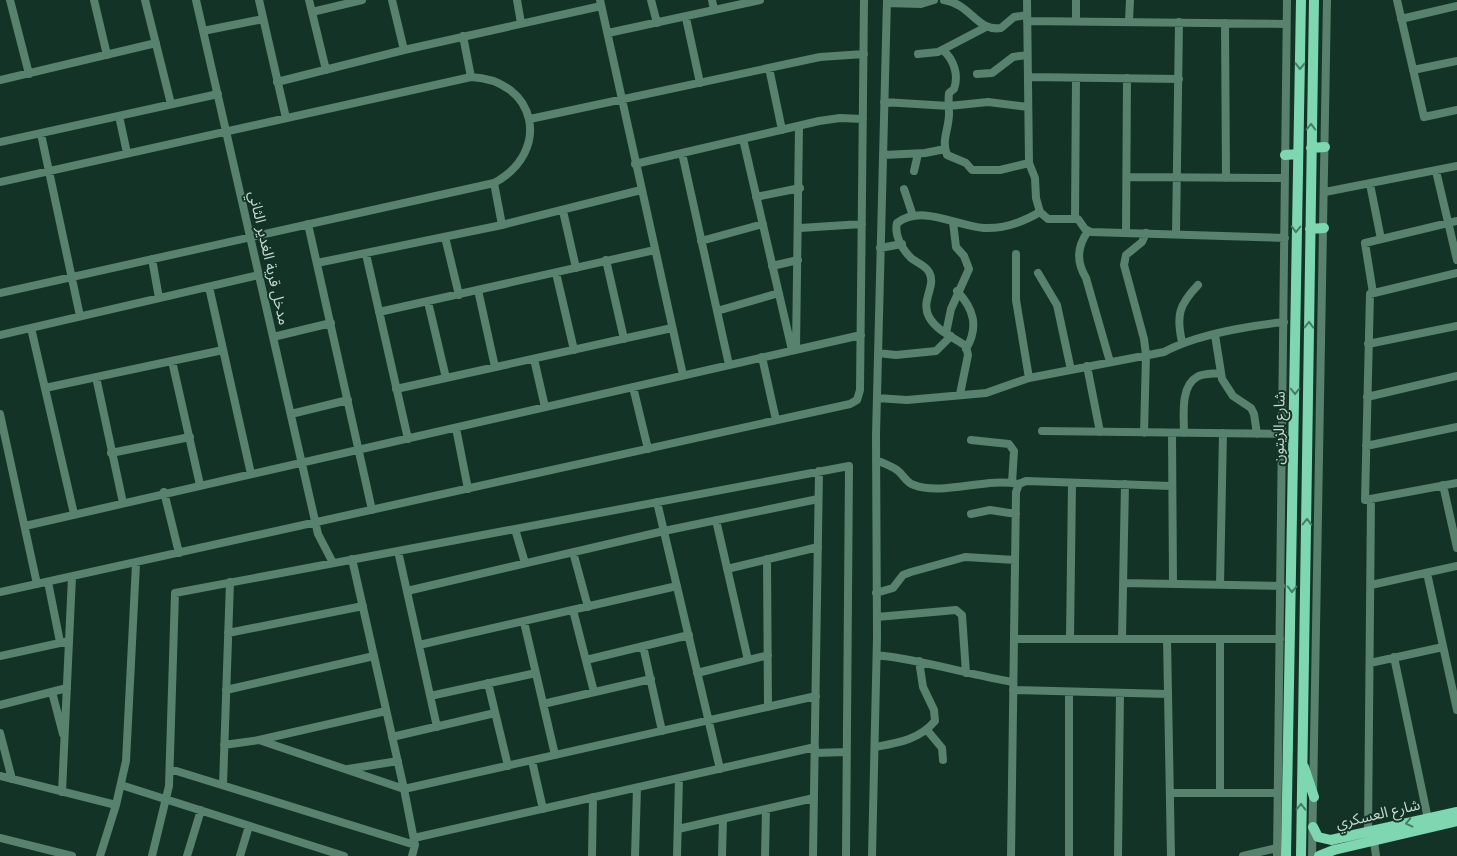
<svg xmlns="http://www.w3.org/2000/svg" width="1457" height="856" viewBox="0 0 1457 856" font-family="'Nunito Sans','Noto Sans Arabic',sans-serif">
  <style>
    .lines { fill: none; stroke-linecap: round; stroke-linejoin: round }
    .minor { stroke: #58816e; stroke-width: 8 }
    .major { stroke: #7fd7b1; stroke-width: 10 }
    .oneway { stroke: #437d65 }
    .labels { text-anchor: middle; stroke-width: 4; stroke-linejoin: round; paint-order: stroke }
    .street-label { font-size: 15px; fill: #c7d9d0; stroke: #123326 }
  </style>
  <rect width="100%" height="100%" fill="#123326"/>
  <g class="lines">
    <path class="minor" d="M10 0 29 74
      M94 0 107 55
      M145 0 171 104
      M196 0 318 534 333 563
      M259 0 286 118
      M309 0 326 70
      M392 0 404 50
      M517 0 521 23
      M600 0 683 375
      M651 0 657 23
      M712 0 714 10
      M944 0C971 4 977 32 1001 28L1014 17 1027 15
      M1027 0 1029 163 1035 178 1036 198 1040 212 1048 219H1078L1085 229 1091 232 1285 238
      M1397 0 1424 117 1457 110
      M887 3 921 4 934 0
      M312 12 362 0
      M686 18 700 83
      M1401 19 1457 6
      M1027 21 1286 24
      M1076 21V0
      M1129 21 1130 0
      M1225 23 1226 178
      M203 31 263 19
      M608 33 760 0
      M463 36 471 77
      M943 50C954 60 959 75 954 89L949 93C948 100 949 107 949 114 949 129 941 140 947 155L966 163 972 170H1000L1029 163
      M918 54 938 52 986 27
      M769 68 782 130
      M1413 70 1457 61
      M977 74 992 73 1013 57 1027 55
      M1028 77 1179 79
      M0 80 156 43
      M277 82 404 50 601 6
      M884 102 949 106 988 102 1028 107
      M119 116 127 153
      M530 119 820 57 864 54
      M41 134 80 316
      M743 139 792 350
      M0 142 218 94
      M682 153 729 365
      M883 155 925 153 945 149
      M635 164 819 121 840 118 863 119
      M914 171 918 154
      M1436 171 1457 260
      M1127 177 1285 178
      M0 182 471 77C537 80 552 152 494 183L0 293
      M494 183 502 225
      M1370 184 1381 239
      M904 189 913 216
      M1325 192 1457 166
      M756 197 800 188
      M563 211 576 268
      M1075 219 1076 78
      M308 224 372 510
      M800 228 862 224
      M1088 231C1077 247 1076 261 1086 278L1110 362
      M1126 233 1127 78
      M1176 234 1179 22
      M445 237 459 295
      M701 241 763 224
      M880 248 902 244
      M366 254 408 439
      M1016 254V300L1029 378
      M152 259 159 298
      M606 260 624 339
      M317 263 502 225 641 190
      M772 266 798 260
      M556 273 574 350
      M1038 273 1057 305 1071 370
      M1457 273 1370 294 1365 500 1457 483
      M209 287 251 474
      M478 290 495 367
      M957 291C974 309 979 327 966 349
      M1373 293 1365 243 1457 221
      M428 302 446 378
      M717 311 779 293
      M379 312 655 250
      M31 328 74 514
      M946 333 951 309 969 269 964 256 956 247 953 222
      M0 335 259 275
      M1215 335 1222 379 1233 396 1251 408 1254 414 1257 434
      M273 337 331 323
      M1182 342C1176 315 1179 305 1198 285
      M1368 344 1457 326
      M796 349 799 126
      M878 353 896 355 936 351 951 336
      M762 357 776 420
      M534 359 545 407
      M172 361 200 485
      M1087 366 1100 432
      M96 377 123 503
      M633 387 648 449
      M45 388 223 350
      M396 389 672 328
      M960 394 968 355 966 346C953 337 937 331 929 317 920 300 937 286 929 272 925 265 917 263 911 258 902 249 894 235 897 223 922 204 956 226 984 228 1004 229 1023 222 1040 212
      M1367 397 1457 376
      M877 398 907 400 986 393 1029 378 1164 352C1195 335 1248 326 1284 322
      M0 414 37 584
      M291 414 348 400
      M456 428 468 489
      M1042 431 1283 434
      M1144 433 1146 355 1144 339 1124 265 1126 255 1142 242 1146 233
      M1172 433 1173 584
      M1184 433C1184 417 1180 386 1197 377 1203 373 1213 374 1220 373
      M971 440 1009 444 1014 451 1012 483
      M1366 446 1457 427
      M111 453 190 437
      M876 460C883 463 891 466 897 470 904 475 906 483 914 485 942 496 987 477 1019 484
      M1443 485 1457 548
      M164 492 179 553
      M657 502 720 769
      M971 514 990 510 1016 514
      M716 520 748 660
      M25 526 861 335
      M515 529 525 563
      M398 551 437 727
      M573 552 588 607
      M352 559 404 789 415 845 412 856
      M767 559 768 707
      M727 569 818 547
      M1427 573 1457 710
      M48 582 60 642
      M1123 583 1281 586
      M1220 585 1223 433
      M1371 585 1457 566
      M407 591 664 531 818 499
      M0 592 850 404 857 400 860 390 864 0
      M876 593 893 588 903 575 911 572 965 557 1015 560
      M573 610 594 692
      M877 617 956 610 962 615 966 673
      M524 622 555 755
      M228 633 363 606
      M1014 639H1280
      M1070 639 1072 483
      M1122 639 1125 484
      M1167 639 1171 856
      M419 645 677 586
      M643 646 662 731
      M877 655C923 660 967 674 1013 682
      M0 656 69 641
      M1394 657 1428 819
      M586 660 689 635
      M1370 663 1443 647
      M697 673 768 655
      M488 683 508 766
      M226 690 374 656
      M1013 690 1168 694
      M52 692 63 734
      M1069 692V856
      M430 696 536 673
      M543 704 651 679
      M0 705 67 688
      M927 730 942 748 943 760
      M0 733 12 779
      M392 737 495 713
      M259 740 386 711
      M224 745 259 740 404 789 816 696
      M875 747C897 743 919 740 935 721L934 710 923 687 919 661
      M815 753 846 752
      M532 761 543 809
      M170 769 415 845
      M348 769 398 761
      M0 776 116 805
      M121 785 344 856
      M223 785 230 582
      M62 792 72 577
      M1170 793H1277
      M1220 793V639
      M678 829 814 798
      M1368 832 1371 499
      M0 838 72 856
      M414 838 815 747
      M1374 841 1376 856
      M100 856 116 805 126 761 136 564
      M152 856 169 786 175 593 849 466 846 856
      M187 856 201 810
      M240 856 249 826
      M592 856 593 797
      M635 856 637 788
      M677 856 679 778
      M722 856 723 819
      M765 856 766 809
      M813 856 819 471
      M872 856 877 637 876 435 887 0
      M1011 856 1016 492 1019 484 1026 481 1172 486
      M1118 856 1120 693
      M1243 856 1277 848
      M1277 856 1287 0
      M1312 856 1327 0"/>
    <path class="major" d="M1311 148 1325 147
      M1285 155 1298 154
      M1310 229 1324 228
      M1304 767 1314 797
      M1313 827 1318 837 1331 840 1457 812
      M1286 856 1301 0
      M1301 856 1314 0
      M1319 856 1334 850 1457 821"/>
  </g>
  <defs><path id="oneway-chevron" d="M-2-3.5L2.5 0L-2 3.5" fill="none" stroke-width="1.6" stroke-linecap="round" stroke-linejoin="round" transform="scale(1.25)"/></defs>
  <g class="oneway">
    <use href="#oneway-chevron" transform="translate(1300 66) rotate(91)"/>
    <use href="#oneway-chevron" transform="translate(1311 127) rotate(-89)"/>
    <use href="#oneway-chevron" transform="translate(1296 229) rotate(91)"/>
    <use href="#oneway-chevron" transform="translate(1309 325) rotate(-89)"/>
    <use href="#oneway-chevron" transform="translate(1295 391) rotate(90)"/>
    <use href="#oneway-chevron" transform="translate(1307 522) rotate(-89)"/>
    <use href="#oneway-chevron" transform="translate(1292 589) rotate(91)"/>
    <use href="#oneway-chevron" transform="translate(1301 807) rotate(-89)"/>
    <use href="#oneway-chevron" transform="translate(1409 823) rotate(167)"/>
  </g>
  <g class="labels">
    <g class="street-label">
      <text transform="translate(269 258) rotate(77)" y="5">مدخل قرية الغدير الثاني</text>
      <text transform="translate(1279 428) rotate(-89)" y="5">شارع الزيتون</text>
      <text transform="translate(1378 814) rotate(-13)" y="5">شارع العسكري</text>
    </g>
  </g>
</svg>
